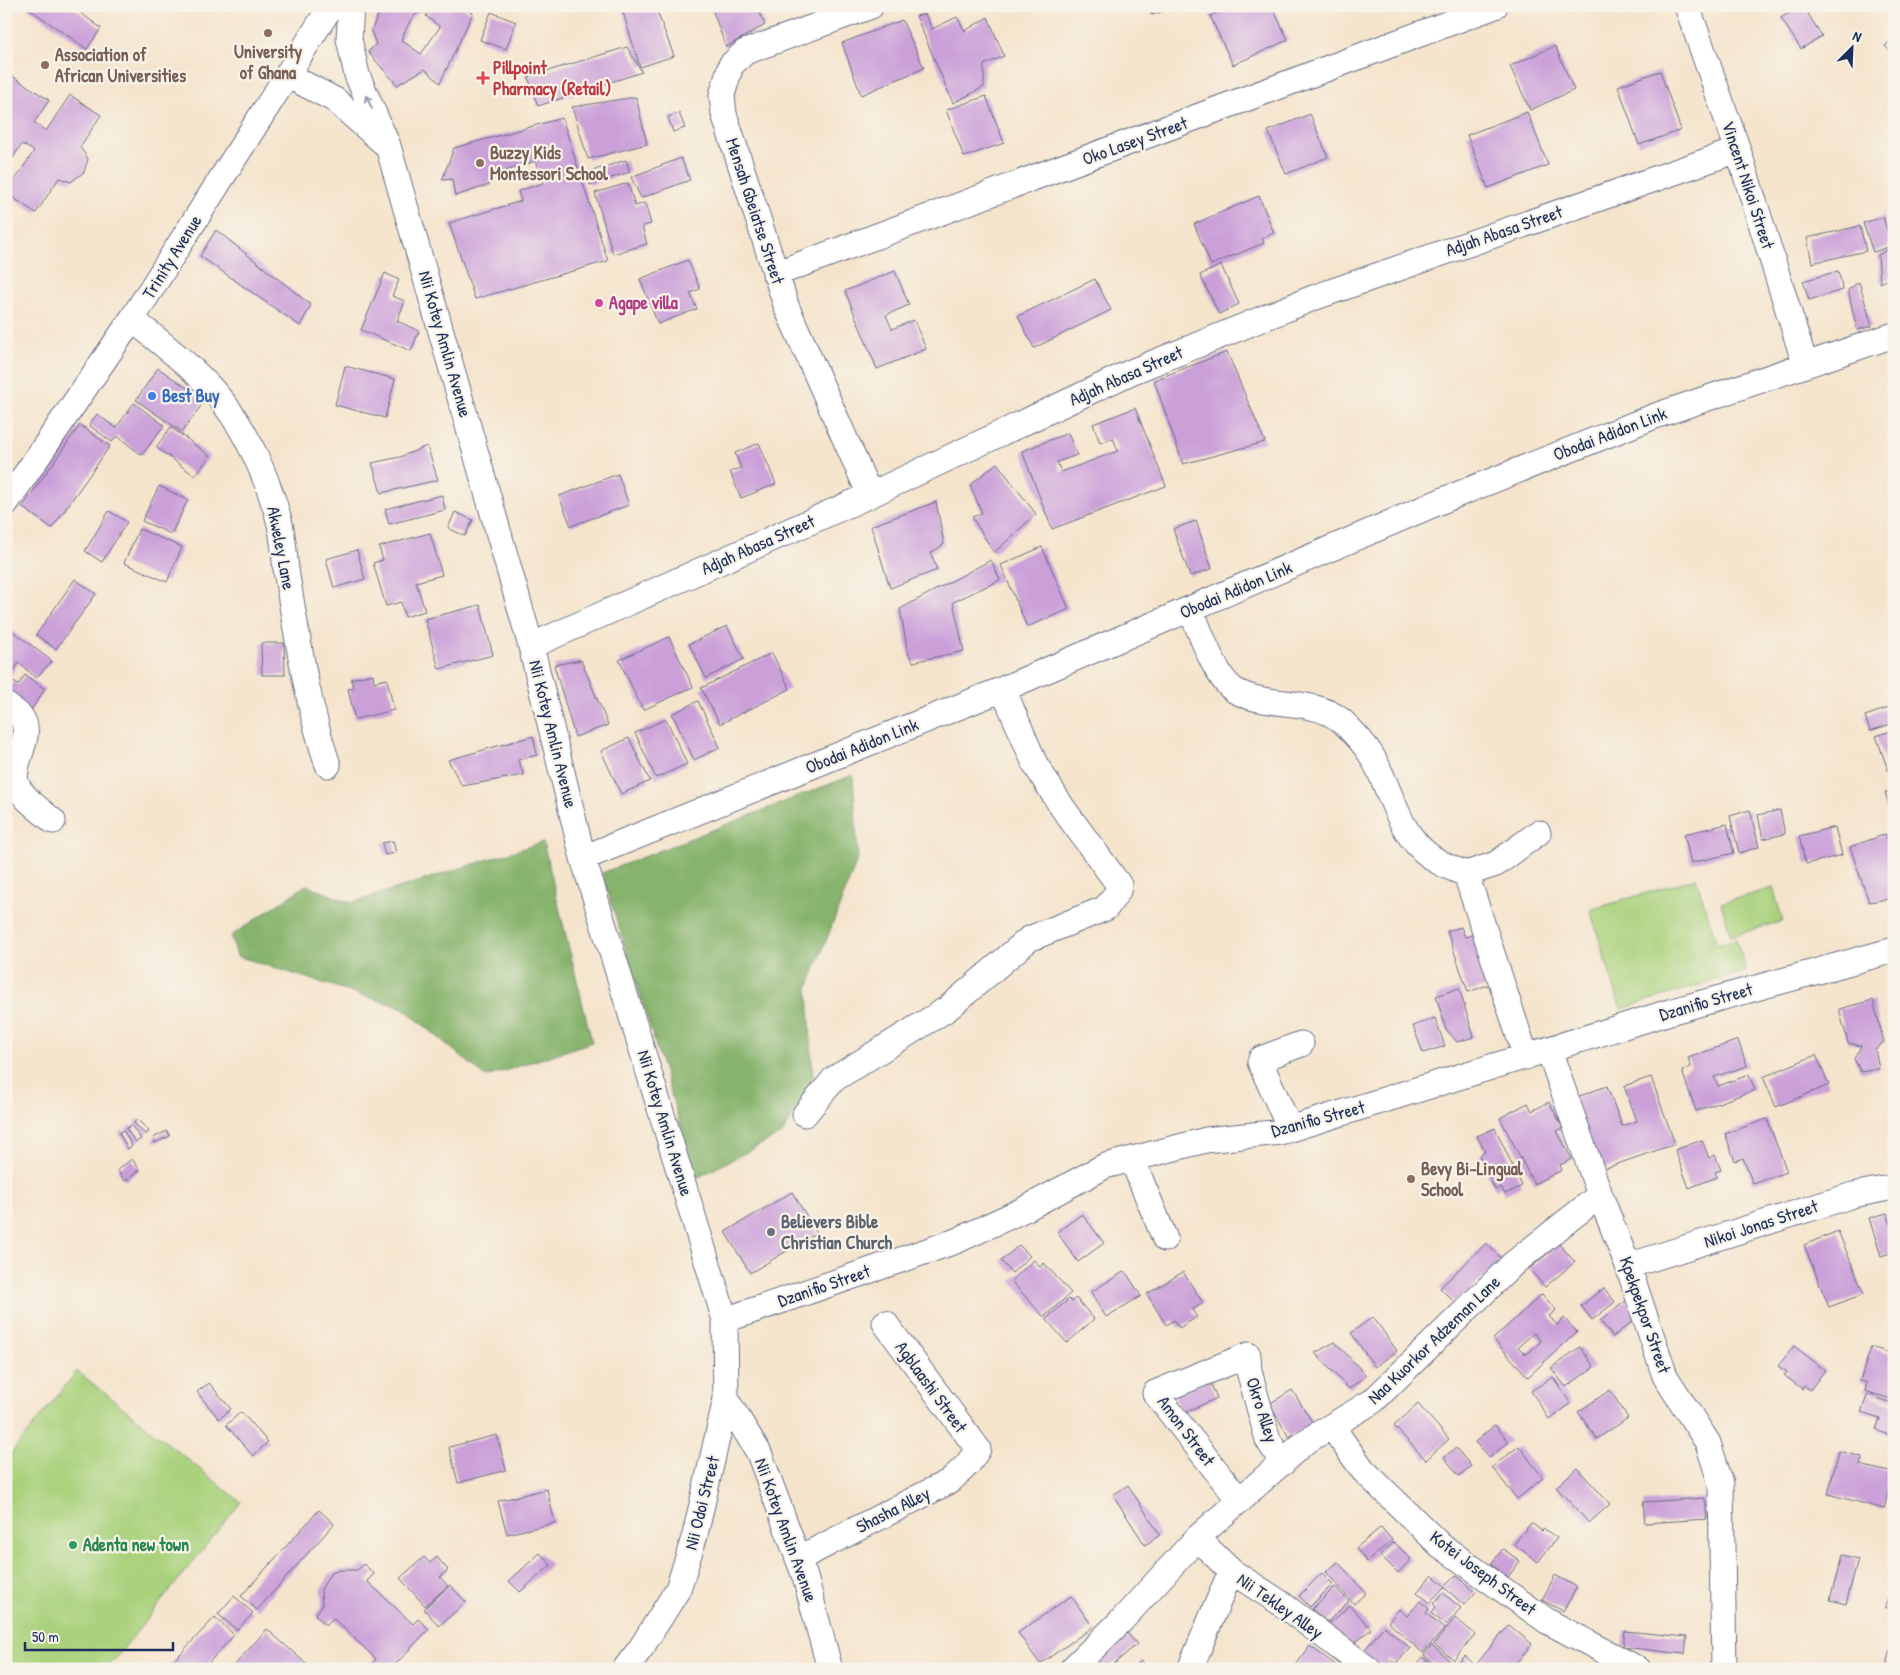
<svg xmlns="http://www.w3.org/2000/svg" width="1900" height="1675" viewBox="0 0 1900 1675" font-family="'Patrick Hand',sans-serif">
  <style>
    .green { fill: #aad27d; stroke: #62806e }
    .forest { fill: #87b46c; stroke: #517265 }
    .building { fill: #cba0d9; fill-rule: evenodd }
    .lines { fill: none; stroke-linecap: round; stroke-linejoin: round }
    .minor-casing { stroke: #676e84; stroke-width: 27 }
    .minor { stroke: #fff; stroke-width: 25 }
    .oneway { stroke: #8d97ae }
    .education-dot { fill: #8d6e63; stroke: #f7f3e8; stroke-width: 2 }
    .health-dot { fill: #e0444e; stroke: #f7f3e8; stroke-width: 2 }
    .hotel-dot { fill: #d1479c; stroke: #f7f3e8; stroke-width: 2 }
    .shop-dot { fill: #3f7fe0; stroke: #f7f3e8; stroke-width: 2 }
    .worship-dot { fill: #6b7280; stroke: #f7f3e8; stroke-width: 2 }
    .leisure-dot { fill: #2e9e5b; stroke: #f7f3e8; stroke-width: 2 }
    .labels { text-anchor: middle; stroke-width: 4.5; stroke-linejoin: round; paint-order: stroke }
    .education-label { font-size: 18px; font-weight: bold; fill: #785e54; stroke: #f7f3e8; text-anchor: start }
    .health-label { font-size: 18px; font-weight: bold; fill: #be3a42; stroke: #f7f3e8; text-anchor: start }
    .street-label { font-size: 18px; fill: #1b2f5e; stroke: #f7f3e8 }
    .hotel-label { font-size: 18px; font-weight: bold; fill: #b23c85; stroke: #f7f3e8; text-anchor: start }
    .shop-label { font-size: 18px; font-weight: bold; fill: #366cbe; stroke: #f7f3e8; text-anchor: start }
    .worship-label { font-size: 18px; font-weight: bold; fill: #5b616d; stroke: #f7f3e8; text-anchor: start }
    .leisure-label { font-size: 18px; font-weight: bold; fill: #27864d; stroke: #f7f3e8; text-anchor: start }
  </style>
  <rect width="100%" height="100%" fill="#f7f3e8"/>
  <filter id="ink" filterUnits="userSpaceOnUse"><feTurbulence type="fractalNoise" baseFrequency=".02" numOctaves="2"/><feDisplacementMap in="SourceGraphic" scale="10" xChannelSelector="R" yChannelSelector="G"/><feConvolveMatrix kernelMatrix="1 2 1 2 8 2 1 2 1" color-interpolation-filters="sRGB"/></filter>
  <filter id="wash" filterUnits="userSpaceOnUse"><feTurbulence type="fractalNoise" baseFrequency=".0096" numOctaves="4" result="noise"/><feDisplacementMap in="SourceGraphic" scale="20" xChannelSelector="R" yChannelSelector="G"/><feGaussianBlur stdDeviation="1.12" result="paint"/><feColorMatrix in="noise" values="0 0 0 0 0 0 0 0 0 0 0 0 0 0 0 0 0 1.4 0 .05"/><feComposite in="paint" operator="in"/></filter>
  <g filter="url(#wash)">
    <rect width="100%" height="100%" fill="#f5e4cc"/>
    <path class="green" d="M1696 878 1717 944 1736 939 1746 971 1621 1009 1590 910Z
      M1773 888 1783 921 1731 936 1721 903Z
      M77 1371 241 1502 107 1669H6V1460Z"/>
    <path class="forest" d="M853 775 858 858 808 988 813 1079 783 1133 697 1178 602 873Z
      M543 842 592 1042 486 1077 403 1008 237 956 231 936 306 885 351 903Z"/>
    <g id="blocks">
      <path class="building" d="M25 6H71L101 28 87 49Z
        M382 6H422L420 11 411 19 401 40 421 54 440 27 426 16 433 6H459L473 13 440 83 425 69 397 85 368 52 376 44 371 31Z
        M621 6H655L674 56 640 67Z
        M658 6H679V7L659 11Z
        M711 6H756L765 25 726 47Z
        M1149 6H1175V7L1152 15Z
        M1231 6H1272L1288 40 1233 65 1210 16Z
        M1799 6H1803L1822 36 1801 49 1781 18Z
        M491 12 516 22 506 49 480 40Z
        M925 14 932 29 957 17 965 31 988 17 1004 56 984 65V87L953 103 916 16Z
        M902 20 924 68 861 95 842 43Z
        M1894 38V55L1885 46Z
        M1555 46 1574 90 1530 110 1510 66Z
        M627 47 642 72 538 106 528 77Z
        M1660 71 1681 130 1639 145 1618 86Z
        M6 72 49 100 34 123 46 131 70 95 101 115 80 147 88 159 84 172 71 182 59 178 36 213 6 193 34 151 22 144 6 168Z
        M986 96 1004 143 964 157 946 110Z
        M636 97 647 144 588 159 572 107Z
        M1527 112 1548 165 1488 188 1467 135Z
        M679 113 685 128 673 132 668 117Z
        M1310 114 1328 157 1286 174 1268 131Z
        M562 118 608 261 475 299 449 223 521 201 518 191 543 183 535 161 491 176 489 185 455 196 452 179 442 180 454 148Z
        M681 158 690 180 641 198 631 177Z
        M626 160 630 172 590 185 585 173Z
        M628 183 635 206 645 203 651 224 642 226 647 244 613 254 595 193Z
        M1259 196 1274 233 1262 238 1264 243 1211 265 1194 224Z
        M1883 217 1892 246 1873 252 1863 223Z
        M1860 226 1866 251 1812 263 1807 238Z
        M216 230 311 305 300 326 200 256Z
        M1891 248 1894 254V276L1880 283 1878 255Z
        M688 260 700 289 690 293 697 309 658 324 640 279Z
        M1221 265 1239 304 1219 314 1200 275Z
        M895 271 909 305 886 315 892 329 914 320 926 349 877 369 845 291Z
        M1838 271 1843 290 1809 300 1803 281Z
        M385 273 399 280 392 296 405 301 397 321 419 331 411 351 361 330Z
        M1095 279 1111 310 1034 348 1018 316Z
        M1859 282 1872 326 1857 330 1848 290Z
        M1227 352 1265 442 1183 464 1154 380Z
        M345 366 395 379 385 418 335 405Z
        M158 368 205 400 182 432 136 400Z
        M134 403 164 425 142 455 117 436 112 442 89 425 97 414 116 428Z
        M1135 408 1166 486 1052 529 1022 451 1068 433 1077 455 1057 462 1061 472 1118 451 1113 438 1100 443 1093 424Z
        M80 425 110 446 52 528 22 507Z
        M171 427 210 456 195 476 156 447Z
        M759 443 776 484 741 498 730 472 741 468 735 453Z
        M427 446 438 480 381 493 372 463 400 457Z
        M997 463 1036 514 994 553 972 517 982 513 970 485Z
        M618 474 629 505 571 526 559 496Z
        M159 486 188 500 171 534 142 521Z
        M442 495 445 510 389 524 385 509Z
        M936 502 944 544 931 553 937 570 890 588 871 526Z
        M109 511 127 522 102 562 85 551Z
        M455 512 473 520 465 536 448 528Z
        M1196 521 1212 569 1190 576 1173 529Z
        M139 529 182 547 167 582 124 563Z
        M430 533 442 575 416 582 425 611 405 617 401 602 386 606 373 563 383 560 379 547Z
        M1042 547 1069 609 1027 627 1001 565Z
        M357 550 365 579 334 588 326 559Z
        M991 560 1000 580 953 602 964 651 913 662 908 653 900 609Z
        M75 579 96 594 56 649 36 635Z
        M480 605 493 655 439 669 425 619Z
        M6 626 52 661 36 678 19 663 6 681Z
        M727 626 744 659 706 678 689 644Z
        M669 637 693 687 643 710 619 660Z
        M261 643H284L285 675H262Z
        M772 653 790 689 720 724 701 688Z
        M581 660 608 725 575 737 554 665Z
        M373 674 374 682 387 679 394 710 355 719 348 689 354 688 351 679Z
        M25 675 45 689 29 713 6 698V689L12 681 18 685Z
        M698 701 720 747 694 760 672 714Z
        M1894 706V723L1870 731 1865 716Z
        M666 719 687 764 656 778 635 733Z
        M1894 730V772L1889 773 1876 736Z
        M533 736 537 755 518 760 524 775 462 786 448 760Z
        M629 738 650 781 621 794 601 751Z
        M1885 792H1894V819H1893Z
        M1750 810 1759 847 1739 853 1730 816Z
        M1780 810 1785 834 1763 839 1758 815Z
        M1727 824 1734 853 1691 863 1684 834Z
        M1835 827 1842 855 1806 864 1799 836Z
        M1886 834 1894 869V898L1869 902 1850 847Z
        M393 841 396 853 385 855 382 843Z
        M1461 927 1465 937 1480 932 1497 982 1468 992 1447 931Z
        M1459 988 1474 1037 1457 1042 1446 1029 1436 996Z
        M1873 1000 1884 1042 1875 1049 1879 1069 1861 1072 1854 1059 1861 1046 1848 1043 1839 1009Z
        M1435 1018 1445 1046 1423 1053 1413 1026Z
        M1738 1040 1747 1066 1714 1077 1718 1086 1749 1075 1755 1090 1696 1111 1682 1071 1691 1067 1688 1058Z
        M1816 1055 1829 1085 1776 1107 1763 1077Z
        M1651 1077 1675 1144 1600 1170 1574 1098 1607 1086 1622 1126 1637 1121 1624 1086Z
        M1549 1102 1563 1128 1557 1131 1572 1159 1560 1165 1562 1170 1534 1184 1500 1118 1528 1103 1532 1111Z
        M137 1119 149 1131 146 1135 134 1123Z
        M1767 1119 1787 1172 1753 1184 1743 1158 1735 1161 1725 1134Z
        M131 1125 141 1139 136 1142 126 1129Z
        M1495 1128 1522 1186 1505 1194 1501 1187 1495 1190 1479 1155 1485 1152 1477 1136Z
        M123 1130 132 1146 128 1149 119 1133Z
        M167 1131 170 1136 155 1143 153 1138Z
        M1702 1140 1709 1158 1715 1155 1721 1170 1715 1172 1717 1177 1689 1188 1675 1150Z
        M132 1159 140 1170 125 1181 117 1170Z
        M792 1192 817 1233 750 1273 725 1232Z
        M1887 1213 1894 1234V1252L1881 1256 1869 1218Z
        M1082 1214 1104 1243 1078 1262 1057 1232Z
        M1838 1231 1864 1294 1829 1307 1804 1245Z
        M1486 1243 1502 1259 1456 1304 1440 1288Z
        M1559 1244 1575 1262 1545 1287 1529 1269Z
        M1019 1245 1030 1256 1012 1273 1001 1261Z
        M1034 1260 1040 1267 1044 1263 1071 1293 1044 1317 1011 1281Z
        M1125 1271 1141 1296 1106 1317 1091 1292Z
        M1183 1272 1203 1303 1192 1310 1197 1317 1179 1328 1174 1320 1166 1325 1147 1294Z
        M1604 1288 1615 1302 1592 1320 1581 1306Z
        M1542 1294 1556 1310 1549 1316 1557 1325 1564 1318 1577 1332 1528 1377 1493 1339ZM1534 1333 1541 1341 1526 1355 1518 1347Z
        M1076 1298 1094 1319 1067 1343 1046 1319 1069 1299 1072 1302Z
        M1627 1300 1639 1316 1613 1337 1600 1321Z
        M1373 1317 1397 1351 1375 1367 1351 1333Z
        M1335 1342 1366 1375 1349 1389 1315 1353Z
        M1794 1346 1825 1370 1810 1390 1804 1386 1802 1389 1784 1375 1787 1372 1778 1366Z
        M1580 1347 1594 1367 1566 1387 1551 1368Z
        M1871 1347 1890 1353 1891 1350 1894 1351V1400L1865 1391 1867 1383 1860 1381Z
        M1553 1377 1571 1404 1549 1419 1531 1391Z
        M1209 1379 1217 1398 1182 1414 1174 1394Z
        M209 1383 231 1409 219 1419 197 1392Z
        M1292 1390 1313 1423 1289 1437 1269 1404Z
        M1610 1390 1628 1418 1597 1439 1578 1412Z
        M1868 1394 1894 1404V1437L1876 1430 1880 1418 1861 1412Z
        M1418 1404 1449 1439 1426 1460 1394 1426Z
        M241 1412 268 1442 253 1456 226 1425Z
        M1495 1425 1509 1442 1489 1458 1475 1442Z
        M497 1435 506 1470 458 1483 449 1447Z
        M1519 1446 1543 1478 1517 1499 1492 1467Z
        M1456 1448 1471 1466 1459 1476 1444 1457Z
        M1839 1451 1862 1457 1860 1465 1893 1473 1884 1509 1828 1494Z
        M1577 1468 1610 1504 1589 1523 1556 1487Z
        M1128 1485 1160 1535 1145 1545 1113 1495Z
        M547 1489 555 1523 507 1534 498 1501Z
        M1705 1498 1707 1519 1645 1523 1643 1502Z
        M319 1510 334 1524 257 1610 241 1596Z
        M1531 1523 1542 1531 1544 1529 1557 1538 1538 1562 1514 1544Z
        M1381 1527 1392 1540 1367 1562 1356 1548Z
        M1394 1542 1411 1559 1398 1573 1380 1555Z
        M1503 1549 1520 1561 1508 1577 1491 1564Z
        M540 1553 551 1565 520 1592 509 1581Z
        M1842 1555 1858 1559 1846 1604 1830 1600Z
        M424 1557 430 1563 437 1557 448 1570 440 1577 448 1586 425 1606 400 1578Z
        M1338 1562 1366 1593 1354 1604 1326 1572Z
        M364 1564 374 1574 367 1581 413 1624 418 1619 429 1629 391 1669H367L376 1659 333 1618 326 1625 315 1615 322 1606 321 1590 330 1574 339 1570H357Z
        M1322 1573 1333 1584 1310 1607 1299 1596Z
        M1432 1575 1445 1586 1429 1603 1417 1592Z
        M1456 1575 1476 1592 1464 1605 1444 1587Z
        M1555 1575 1577 1587 1563 1611 1542 1600Z
        M1893 1579H1894V1610L1885 1607Z
        M450 1585 466 1602 439 1626 424 1609Z
        M1335 1587 1349 1601 1327 1623 1312 1609Z
        M1443 1593 1461 1608 1446 1625 1431 1613 1436 1607 1433 1604Z
        M234 1596 253 1613 237 1630 218 1614Z
        M1071 1596 1093 1627 1040 1664 1018 1633Z
        M1420 1601 1429 1609 1426 1613 1444 1629 1423 1653 1388 1622 1399 1609 1407 1616Z
        M1350 1605 1371 1629 1346 1651 1325 1628Z
        M215 1617 234 1635 203 1669H166Z
        M1455 1618 1475 1634 1454 1660 1434 1644Z
        M1509 1625 1532 1644 1511 1669H1476L1474 1667Z
        M1384 1626 1410 1648 1396 1664 1390 1660 1381 1669 1362 1653Z
        M267 1629 312 1669H231Z
        M1625 1631 1687 1637 1685 1654 1623 1647Z
        M1127 1633 1137 1644 1108 1669H1102L1095 1661Z
        M1432 1645 1450 1661 1444 1669H1440L1424 1655Z
        M1310 1646 1337 1666 1335 1669H1293Z
        M1891 1649 1894 1650V1669H1886Z
        M1465 1656 1474 1664 1470 1669H1453Z
        M1423 1657 1436 1669H1413Z
        M1141 1661 1149 1669H1133Z"/>
    </g>
  </g>
  <g filter="url(#ink)">
    <use href="#blocks" fill-opacity="0" stroke="#676e84" stroke-width="1"/>
    <g class="lines">
      <defs>
        <path id="minor" d="M351 6 349 39 357 75 388 146 531 646 583 858 725 1320 726 1399 695 1535 678 1589 641 1648 625 1669
          M1687 6 1738 150 1805 364
          M287 75 335 100 383 142
          M775 274 1495 6
          M132 319C168 349 207 377 233 416 253 445 270 487 279 520 284 538 284 558 287 576 298 640 307 704 328 765
          M870 495 787 308 724 114 722 95 731 65 745 52 871 6
          M6 503 132 319 331 6
          M1191 610C1200 631 1215 677 1234 690 1270 711 1318 694 1348 727 1356 735 1364 744 1370 753 1392 788 1395 831 1431 857 1441 865 1454 869 1466 874L1496 864 1538 833
          M531 646 870 495 1131 372 1313 298 1738 150
          M6 705C11 709 18 713 21 717 35 736 11 761 16 782 20 797 42 811 53 821
          M583 858 1003 689 1446 499 1655 416 1894 335
          M1466 874 1526 1057
          M1549 1050 1600 1195 1628 1266 1665 1376 1708 1443 1721 1484 1724 1669
          M805 1114 834 1079 947 1009 1029 939 1106 908 1118 891 1119 885 1062 807 1035 764 1003 689
          M1290 1129 1260 1062 1261 1059 1301 1044
          M1132 1159 1165 1239
          M1628 1266 1853 1195 1894 1187
          M725 1320 956 1241 1025 1209 1105 1166 1206 1140 1280 1132 1673 1011 1894 950
          M726 1399 759 1453 805 1577 830 1669
          M1332 1427 1363 1470 1440 1545 1547 1621 1638 1669
          M1240 1501 1155 1393 1248 1355 1249 1371 1268 1440 1283 1463
          M1197 1538 1231 1571 1279 1602 1368 1669
          M798 1559 950 1481 968 1464 978 1449 885 1323
          M1072 1669 1122 1620 1197 1538 1305 1442 1373 1401 1514 1263 1600 1195
          M1190 1669 1231 1571"/>
      </defs>
      <use href="#minor" class="minor-casing"/>
      <use href="#minor" class="minor"/>
    </g>
    <defs><path id="oneway-shaft" d="M-6 0H5M1.5-3L5.5 0L1.5 3" fill="none" stroke-width="1.6" stroke-linecap="round" stroke-linejoin="round" transform="scale(1.25)"/></defs>
    <use class="oneway" href="#oneway-shaft" transform="translate(369 102) rotate(-114)"/>
  </g>
  <g class="education-dot">
    <circle cx="268" cy="33" r="5"/>
    <circle cx="45" cy="65" r="5"/>
    <circle cx="480" cy="163" r="5"/>
    <circle cx="1411" cy="1179" r="5"/>
  </g>
  <path class="health-dot" d="M480.5 70.5h5v5h5v5h-5v5h-5v-5h-5v-5h5z"/>
  <circle class="hotel-dot" cx="599" cy="303" r="5"/>
  <circle class="shop-dot" cx="152" cy="396" r="5"/>
  <circle class="worship-dot" cx="771" cy="1232" r="5"/>
  <circle class="leisure-dot" cx="73" cy="1545" r="5"/>
  <g class="labels">
    <g class="education-label">
      <text x="268" y="58" text-anchor="middle">University<tspan x="268" dy="21">of Ghana</tspan></text>
      <text x="55" y="61">Association of<tspan x="55" dy="21">African Universities</tspan></text>
      <text x="490" y="159">Buzzy Kids<tspan x="490" dy="21">Montessori School</tspan></text>
      <text x="1421" y="1175">Bevy Bi-Lingual<tspan x="1421" dy="21">School</tspan></text>
    </g>
    <g class="health-label">
      <text x="493" y="74">Pillpoint<tspan x="493" dy="21">Pharmacy (Retail)</tspan></text>
    </g>
    <g class="street-label">
      <text transform="translate(1135 141) rotate(-20)" y="6">Oko Lasey Street</text>
      <text transform="translate(1748 185) rotate(72)" y="6">Vincent Nikoi Street</text>
      <text transform="translate(755 211) rotate(72)" y="6">Mensah Gbeiatse Street</text>
      <text transform="translate(1504 231) rotate(-19)" y="6">Adjah Abasa Street</text>
      <text transform="translate(172 257) rotate(-58)" y="6">Trinity Avenue</text>
      <text transform="translate(445 344) rotate(74)" y="6">Nii Kotey Amlin Avenue</text>
      <text transform="translate(1126 376) rotate(-24)" y="6">Adjah Abasa Street</text>
      <text transform="translate(1610 434) rotate(-21)" y="6">Obodai Adidon Link</text>
      <text transform="translate(758 545) rotate(-24)" y="6">Adjah Abasa Street</text>
      <text transform="translate(281 548) rotate(79)" y="6">Akweley Lane</text>
      <text transform="translate(1236 590) rotate(-23)" y="6">Obodai Adidon Link</text>
      <text transform="translate(553 734) rotate(76)" y="6">Nii Kotey Amlin Avenue</text>
      <text transform="translate(862 746) rotate(-22)" y="6">Obodai Adidon Link</text>
      <text transform="translate(1706 1002) rotate(-16)" y="6">Dzanifio Street</text>
      <text transform="translate(1318 1119) rotate(-15)" y="6">Dzanifio Street</text>
      <text transform="translate(665 1123) rotate(73)" y="6">Nii Kotey Amlin Avenue</text>
      <text transform="translate(1761 1224) rotate(-18)" y="6">Nikoi Jonas Street</text>
      <text transform="translate(824 1286) rotate(-19)" y="6">Dzanifio Street</text>
      <text transform="translate(1645 1315) rotate(71)" y="6">Kpekpekpor Street</text>
      <text transform="translate(1434 1340) rotate(-44)" y="6">Naa Kuorkor Adzeman Lane</text>
      <text transform="translate(931 1387) rotate(54)" y="6">Agblaashi Street</text>
      <text transform="translate(1262 1410) rotate(72)" y="6">Okro Alley</text>
      <text transform="translate(1186 1431) rotate(53)" y="6">Amon Street</text>
      <text transform="translate(702 1503) rotate(-76)" y="6">Nii Odoi Street</text>
      <text transform="translate(893 1510) rotate(-27)" y="6">Shasha Alley</text>
      <text transform="translate(786 1530) rotate(70)" y="6">Nii Kotey Amlin Avenue</text>
      <text transform="translate(1483 1573) rotate(37)" y="6">Kotei Joseph Street</text>
      <text transform="translate(1280 1606) rotate(35)" y="6">Nii Tekley Alley</text>
    </g>
    <g class="hotel-label">
      <text x="609" y="309">Agape villa</text>
    </g>
    <g class="shop-label">
      <text x="162" y="402">Best Buy</text>
    </g>
    <g class="worship-label">
      <text x="781" y="1228">Believers Bible<tspan x="781" dy="21">Christian Church</tspan></text>
    </g>
    <g class="leisure-label">
      <text x="83" y="1551">Adenta new town</text>
    </g>
  </g>
  <rect width="1900" height="1675" fill="none" stroke="#f7f3e8" stroke-width="25"/>
  <g transform="translate(1852 48) rotate(24)" stroke="#f7f3e8" stroke-width="4" paint-order="stroke">
  <path d="M0-4L9 19L0 12L-9 19Z" fill="#1b2f5e"/>
  <text y="-8" font-size="14" font-weight="bold" text-anchor="middle" fill="#1b2f5e">N</text>
  </g>
  <path d="M25 1642v8h148v-8" fill="none" stroke="#1b2f5e" stroke-width="2.5"/>
  <text x="32" y="1642" font-size="15" fill="#1b2f5e" stroke="#f7f3e8" stroke-width="4" paint-order="stroke">50 m</text>
</svg>
